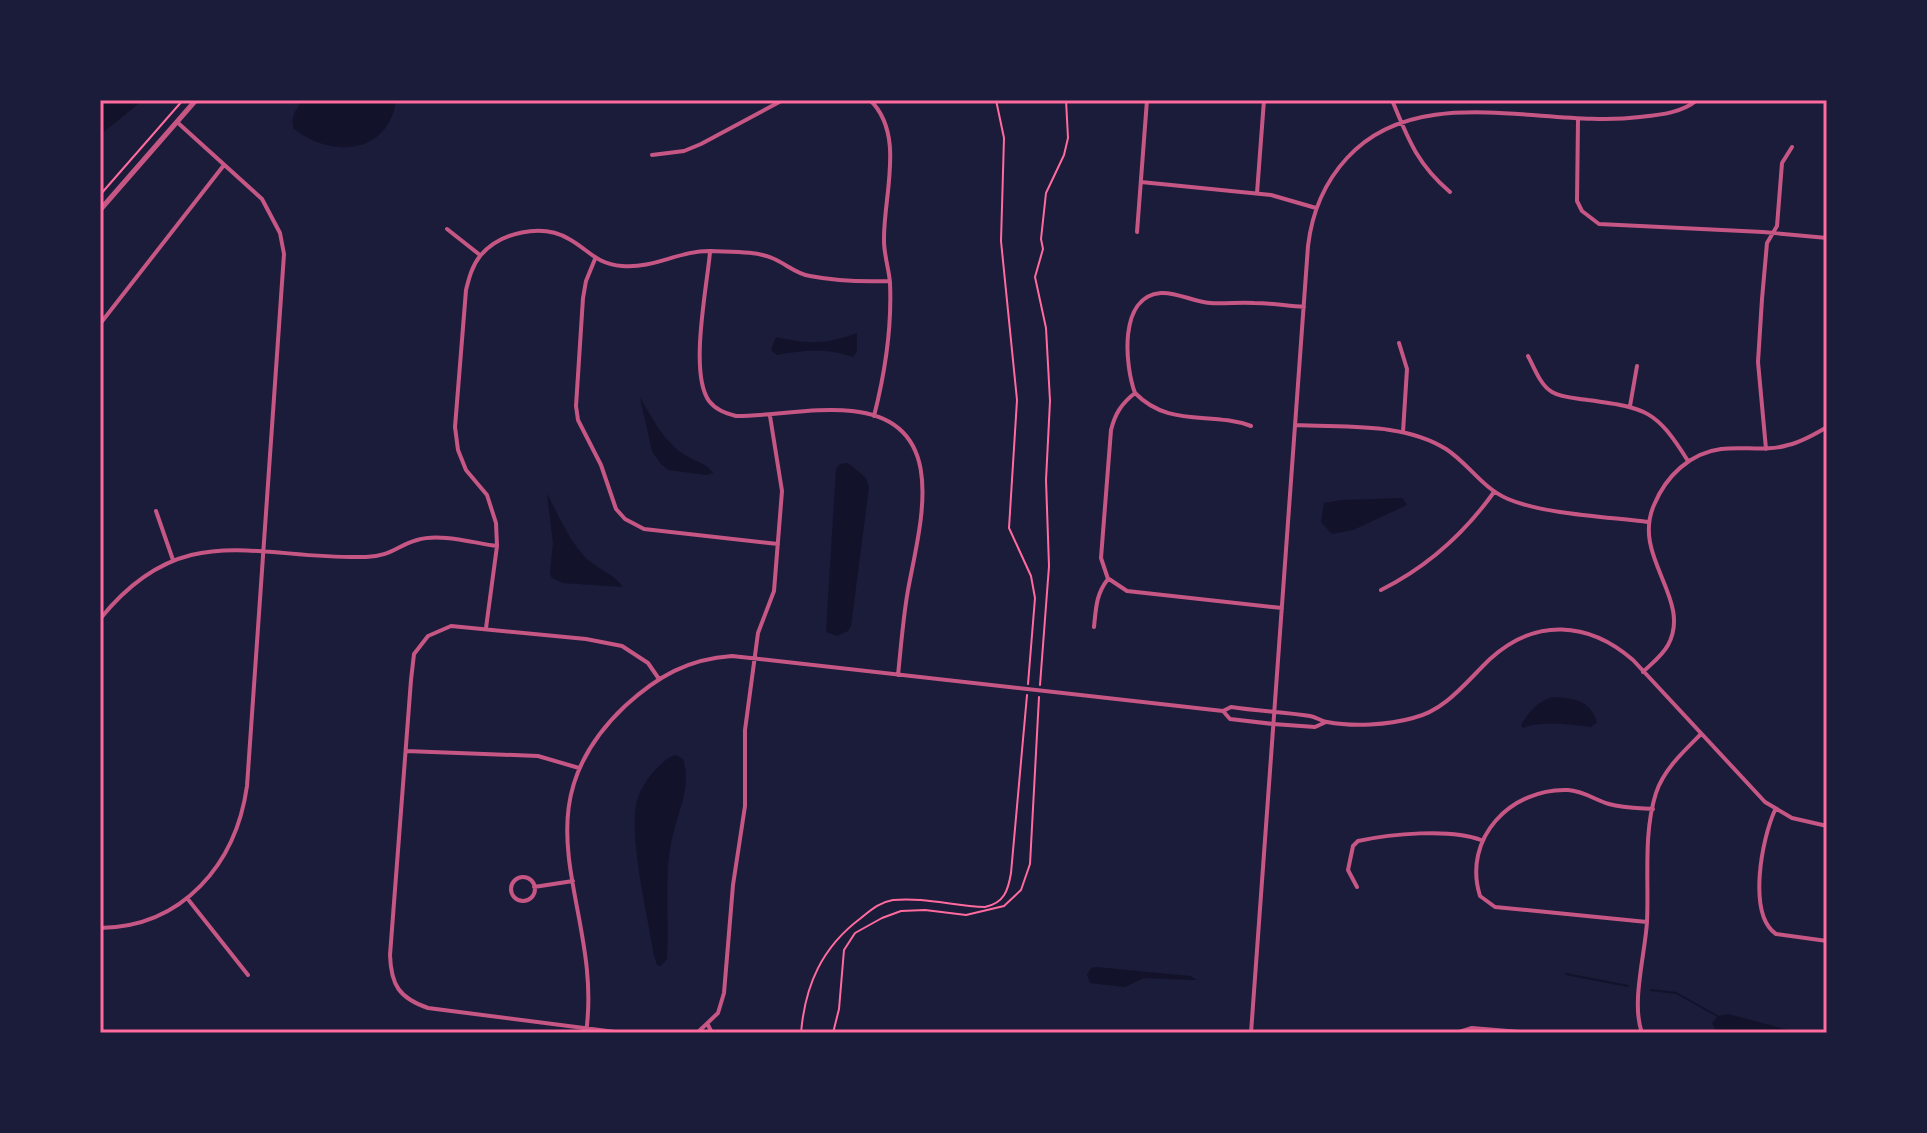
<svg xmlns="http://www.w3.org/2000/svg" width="1927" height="1133" viewBox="0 0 1927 1133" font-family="Poppins,sans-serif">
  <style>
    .water { fill: #12122b }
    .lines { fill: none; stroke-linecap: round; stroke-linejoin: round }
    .stream { stroke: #12122b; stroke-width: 2 }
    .path { stroke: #ff6b9d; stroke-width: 2 }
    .minor { stroke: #c65784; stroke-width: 4 }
    .tertiary { stroke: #c65784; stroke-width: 5 }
    .neatline { fill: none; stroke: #ff6b9d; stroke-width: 3 }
  </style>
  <rect width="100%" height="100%" fill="#1b1b3a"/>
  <path class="water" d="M100 100H143L100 135Z
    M303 100H396C389 155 331 158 294 129 290 116 296 110 303 100Z
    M857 333V352L853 357C829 348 802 350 777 355L771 350 776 337C808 344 825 345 857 333Z
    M640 398C653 418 661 438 682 453 692 461 706 462 713 473L707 475 668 470 660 463 652 451Z
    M848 463 866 478 869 487 851 626 848 631 837 636 826 632 836 469 840 464Z
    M547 494C559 516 570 543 588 560 600 570 615 575 623 587L563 583 552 578 550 573 553 543Z
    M1402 498 1407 505 1353 530 1332 534 1321 522 1324 503 1342 500Z
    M1552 697C1572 698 1590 699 1597 722L1591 727C1570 725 1543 720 1523 728L1521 725C1528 713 1538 701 1552 697Z
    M676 755 683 759C691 783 681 804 675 827 662 870 670 915 667 959L661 966 657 965 654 955C648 917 628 836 637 801 640 789 648 778 656 769 663 763 667 757 676 755Z
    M1096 967 1190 976 1197 980 1144 978 1125 987 1090 983 1087 975 1091 968Z
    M1728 1014 1800 1033H1717L1712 1023 1718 1016Z"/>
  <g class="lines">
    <path class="stream" d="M1566 974 1628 986
      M1651 990 1676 993 1719 1017"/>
    <path class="path" d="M996 100 1004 138 1001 241 1017 400 1009 528 1031 576 1035 598 1028 684
      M100 195 183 100
      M1040 685 1049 566 1046 480 1050 401 1046 328 1035 277 1043 249 1041 239 1046 193 1064 155 1068 138 1066 100
      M801 1033C805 985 822 947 861 918 871 910 880 902 893 900 924 897 954 906 985 907 1004 903 1008 891 1011 873L1027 695
      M833 1033 839 1009 844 950 855 933 882 918 901 911 925 910 966 915 1004 906 1021 890 1030 864 1039 697"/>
    <path class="minor" d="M870 100C906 135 883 196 884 241 884 255 889 269 890 283 892 328 885 373 874 416
      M1392 100C1408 139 1417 164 1450 192
      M1578 120 1577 201 1582 211 1599 224 1763 232 1827 238
      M652 155 684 151 701 144 783 100
      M1141 182 1271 195 1316 208
      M1257 193 1264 100
      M447 229 480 255
      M1137 232 1147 100
      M710 252C707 287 689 373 709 401 716 410 725 413 736 416 773 416 816 407 852 411 952 421 920 524 908 590 903 618 901 647 898 675
      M595 259 586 281 583 298 576 406 578 420 601 465 616 509 625 519 644 529 778 544
      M100 324 224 165
      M1399 343 1407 369 1403 432
      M1528 356C1534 367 1540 385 1552 392 1562 398 1577 398 1588 400 1647 408 1656 410 1688 461
      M1135 393C1169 428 1210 411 1251 426
      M1630 406 1637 366
      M1295 425C1344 428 1403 422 1446 449 1469 464 1482 488 1508 499 1543 514 1609 517 1648 522
      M1766 449 1758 362 1762 299 1767 243 1777 226 1782 163 1792 147
      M156 511 173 560
      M1109 579 1127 591 1282 608
      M1381 590C1427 567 1464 534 1494 492
      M100 619C183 516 256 560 366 557 392 556 396 546 417 540 441 533 473 543 497 546
      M1094 627C1096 608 1096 594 1108 579L1101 558 1111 430C1115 414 1121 404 1135 393 1125 366 1118 296 1161 293 1177 292 1194 302 1210 303 1225 304 1239 302 1254 303 1270 303 1287 306 1304 307
      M486 628 497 546 496 523 487 495 466 470 458 450 455 427 466 290C469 278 472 266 480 256 500 232 542 223 569 239 589 250 596 264 622 266 654 269 680 250 711 251 729 252 756 251 772 258 785 263 796 274 810 276 836 281 864 282 890 281
      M1643 672C1652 663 1662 656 1668 645 1693 599 1631 557 1654 505 1666 476 1690 453 1721 449 1744 446 1766 452 1788 445 1802 442 1815 434 1827 427
      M1223 711 1230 719 1273 724 1315 727 1326 722
      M406 751 538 756 579 768
      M1775 810C1762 838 1747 914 1776 934L1827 941
      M511 889a12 12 0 1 1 24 0a12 12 0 1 1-24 0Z
      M534 887 573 881
      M1357 887 1348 870 1353 846 1358 841C1390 834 1451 828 1481 840
      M187 898 248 975
      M1647 922 1495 907 1480 896C1462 838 1511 788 1568 790 1584 791 1595 800 1609 804 1623 808 1638 808 1653 809
      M100 928C183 927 236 864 247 786L284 254 280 233 262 199 177 122
      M708 1025 712 1033
      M586 1033C604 908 511 814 625 706 658 676 688 659 732 656L1223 711 1231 707C1257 711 1284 712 1310 716 1316 717 1321 721 1327 722 1353 727 1388 725 1413 718 1446 710 1466 682 1490 659 1535 618 1588 621 1633 660L1765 802 1792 818 1827 826
      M623 1033 428 1008C399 998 391 985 390 955L411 680 414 654 428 636 451 626 586 639 622 646 648 663 659 679
      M697 1033 718 1013 724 993 733 885 745 806V730L758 633 774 591 782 491 770 416
      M1251 1033 1308 246C1312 212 1324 183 1347 158 1419 79 1545 129 1640 117 1659 115 1682 113 1697 100
      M1456 1033 1472 1028 1531 1033
      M1642 1033C1631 1003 1645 955 1647 922 1649 880 1643 834 1656 793 1664 769 1684 751 1701 734"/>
    <path class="tertiary" d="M100 210 196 100"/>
  </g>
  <rect width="1927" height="1133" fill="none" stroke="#1b1b3a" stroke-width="204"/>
  <rect x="102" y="102" width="1723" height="929" class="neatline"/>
</svg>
